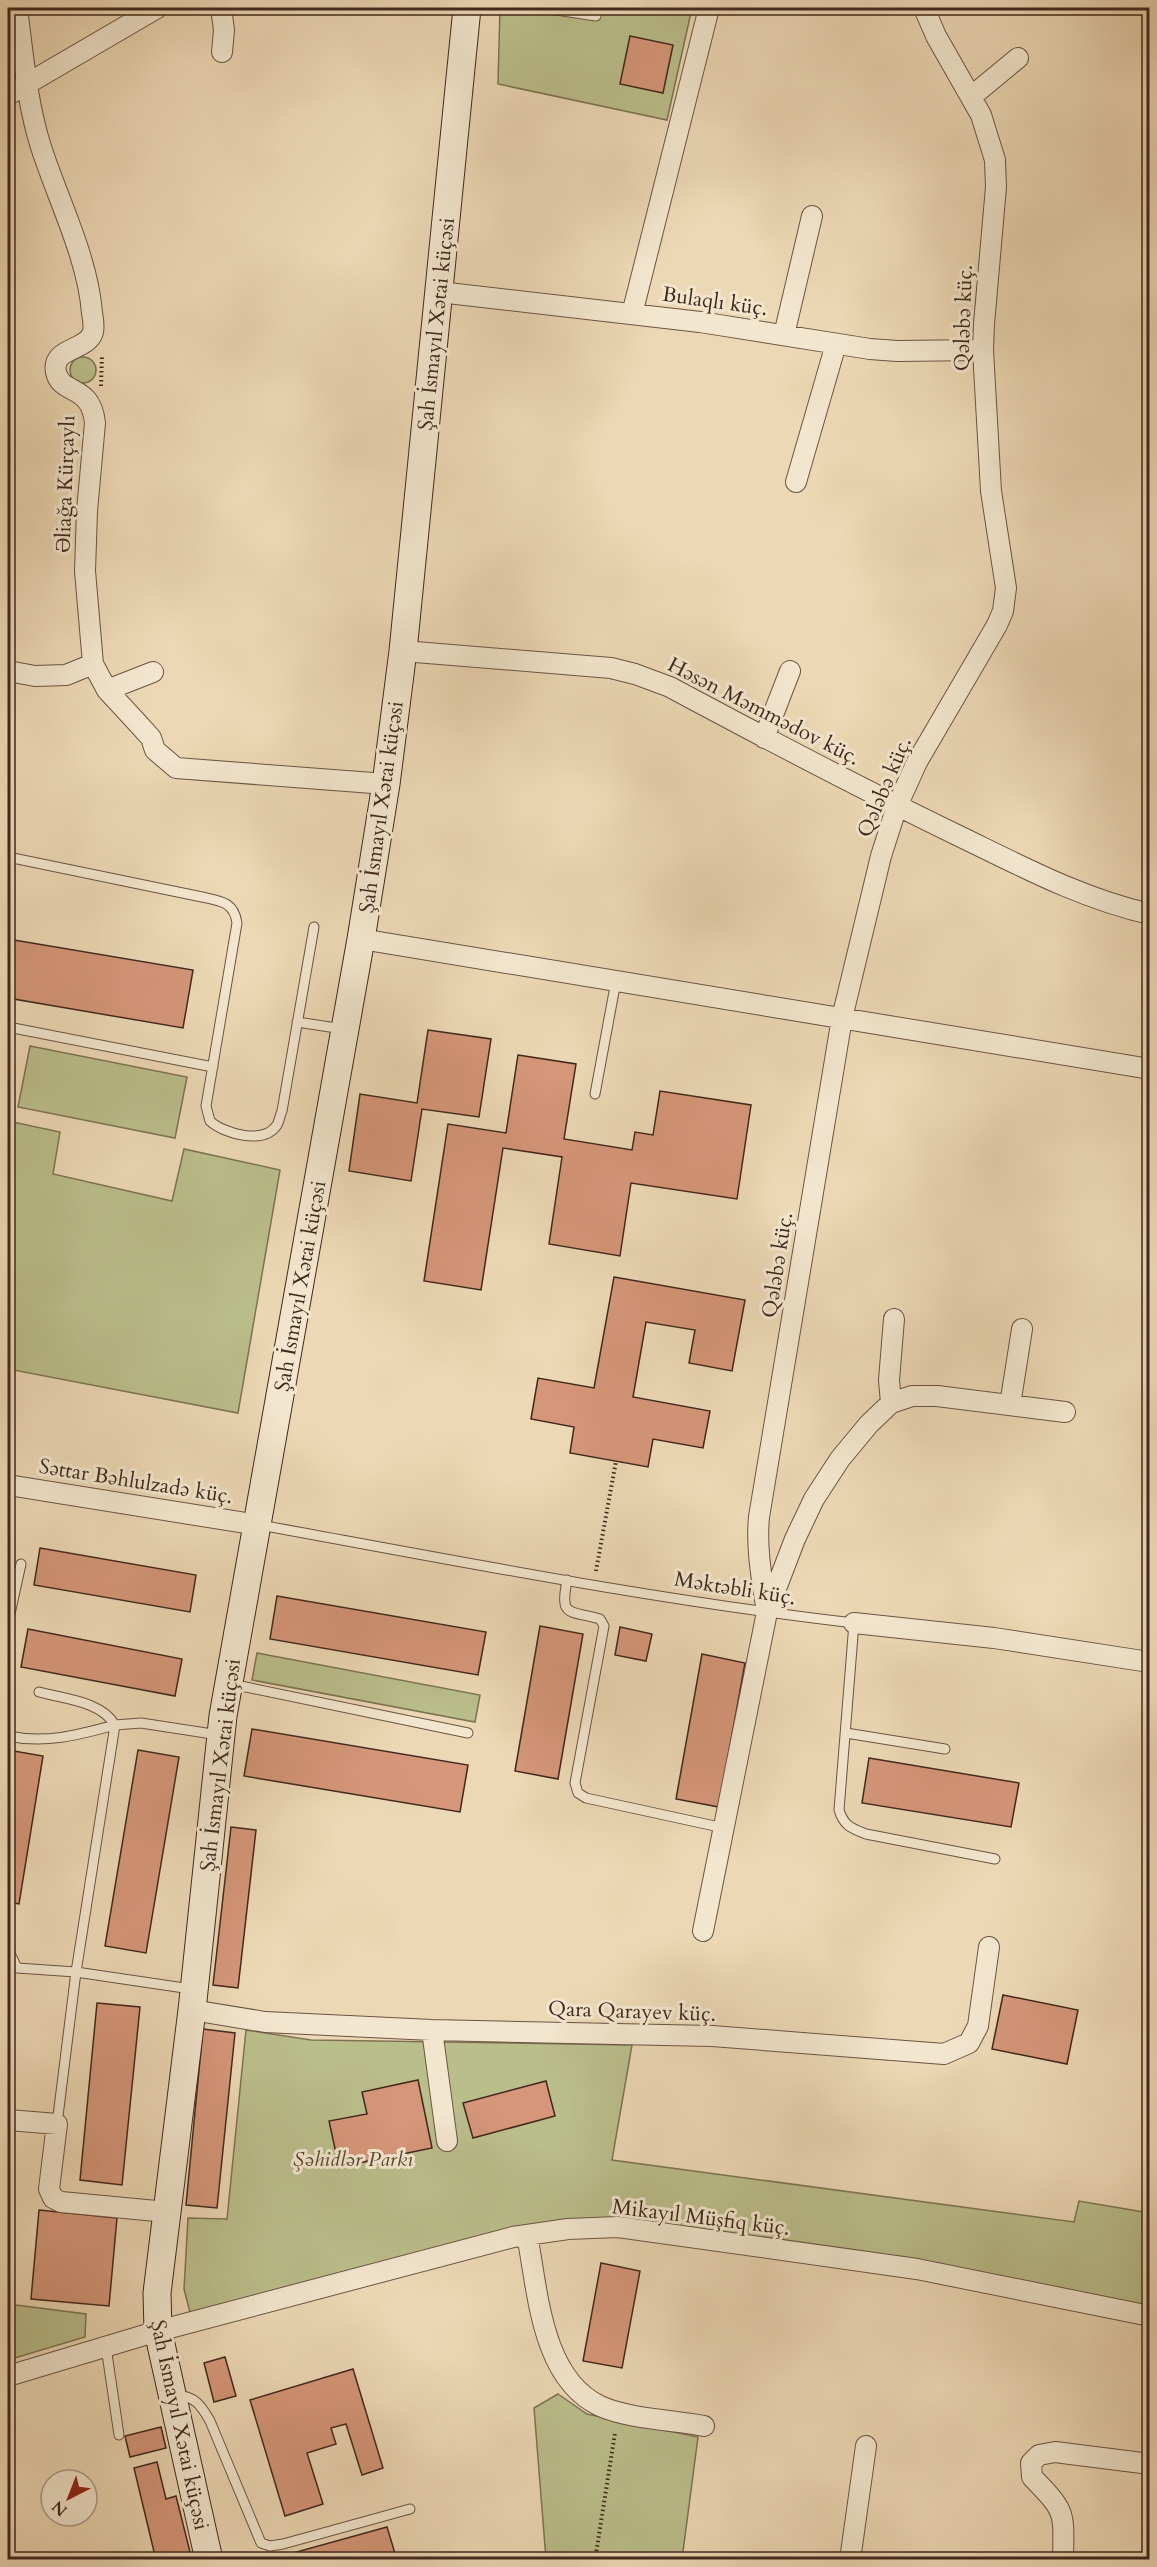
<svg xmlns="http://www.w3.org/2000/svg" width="1157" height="2567" viewBox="0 0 1157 2567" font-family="Cardo,serif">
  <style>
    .green { fill: #babe8b; stroke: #7d7354; stroke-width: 1.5 }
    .building { fill: #d59679; stroke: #40281d; stroke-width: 1.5 }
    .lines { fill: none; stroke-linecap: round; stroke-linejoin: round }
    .lane-casing { stroke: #6b5443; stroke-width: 11 }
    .street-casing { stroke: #6b5443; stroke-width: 22 }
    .secondary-casing { stroke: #40281d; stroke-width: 29 }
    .path { stroke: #40281d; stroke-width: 4; stroke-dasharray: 1.5 3; stroke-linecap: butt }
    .lane { stroke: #f3e6ce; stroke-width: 9 }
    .street { stroke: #f3e6ce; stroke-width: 20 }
    .secondary { stroke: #f3e6ce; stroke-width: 27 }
    .labels { text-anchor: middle; stroke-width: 6; stroke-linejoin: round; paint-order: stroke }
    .street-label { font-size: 21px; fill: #40281d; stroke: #f3e6ce }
    .park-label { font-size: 21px; font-style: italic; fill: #584633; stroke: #f3e6ce }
  </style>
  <rect width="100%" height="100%" fill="#ecd8b4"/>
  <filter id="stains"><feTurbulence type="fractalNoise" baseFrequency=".00333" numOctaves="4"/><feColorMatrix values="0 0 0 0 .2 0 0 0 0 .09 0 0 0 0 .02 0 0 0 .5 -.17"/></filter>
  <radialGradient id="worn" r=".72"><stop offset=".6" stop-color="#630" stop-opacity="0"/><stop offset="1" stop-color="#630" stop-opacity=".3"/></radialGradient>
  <path class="green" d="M500 8H692L667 120 498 84Z
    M70 370a13 13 0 1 1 26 0a13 13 0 1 1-26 0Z
    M30 1046 187 1077 175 1138 18 1107Z
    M8 1121 60 1132 53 1174 172 1201 184 1149 280 1170 238 1413 8 1369Z
    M257 1653 480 1695 475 1722 252 1680Z
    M246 2030 311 2040 632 2045 612 2160 1074 2222 1079 2201 1149 2213V2316L917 2269 568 2229 192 2320 184 2289 188 2218 227 2219Z
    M8 2304 86 2314 85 2337 8 2360Z
    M558 2394 587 2414 698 2437 682 2559H546L534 2408Z"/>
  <path class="building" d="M630 36 673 45 663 93 620 84Z
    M8 939 193 970 183 1028 8 998Z
    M428 1030 491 1039 479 1117 422 1109 411 1181 349 1171 360 1094 417 1103Z
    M518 1055 576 1064 564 1139 632 1150 635 1132 653 1135 660 1091 751 1105 737 1199 631 1183 620 1256 549 1244 562 1157 503 1148 481 1290 424 1281 448 1124 506 1133Z
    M614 1277 745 1300 732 1371 689 1363 695 1330 646 1322 633 1397 710 1411 703 1448 653 1439 648 1467 570 1453 574 1427 531 1419 538 1378 594 1388Z
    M40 1548 196 1575 190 1612 34 1585Z
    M277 1596 486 1632 478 1675 270 1639Z
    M540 1626 583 1634 558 1779 515 1771Z
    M620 1627 652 1634 646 1661 615 1655Z
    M28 1629 182 1659 175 1696 21 1667Z
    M702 1654 745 1663 719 1807 676 1799Z
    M252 1729 468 1765 460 1812 244 1776Z
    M8 1750 43 1756 19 1904 8 1902Z
    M138 1750 179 1757 146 1953 105 1946Z
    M869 1758 1019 1783 1011 1827 862 1803Z
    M231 1827 256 1830 238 1988 213 1985Z
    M1003 1995 1078 2010 1067 2064 992 2049Z
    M97 2003 140 2007 122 2185 80 2180Z
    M203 2029 235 2033 217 2208 186 2205Z
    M418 2080 432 2148 339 2167 329 2121 367 2114 362 2092Z
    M546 2081 555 2116 473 2138 463 2103Z
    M39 2210 117 2218 109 2306 31 2299Z
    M601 2263 640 2271 622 2368 583 2361Z
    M225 2357 236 2396 214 2402 204 2363Z
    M353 2369 383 2468 362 2475 346 2424 331 2428 336 2444 307 2453 323 2504 285 2516 250 2400Z
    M161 2427 166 2448 130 2457 125 2436Z
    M157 2462 166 2499 176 2496 192 2560H156L134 2468Z
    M387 2527 397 2560H295L293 2553Z"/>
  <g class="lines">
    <defs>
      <path id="lane" d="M543 8 596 16
        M8 857 202 897C221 901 234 902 237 923L206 1106 210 1121C224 1134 264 1145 277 1125 279 1122 280 1115 282 1111L314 927
        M297 1022 343 1029
        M8 1027 213 1067
        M595 1094 616 981
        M260 1525C458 1561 655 1600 854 1623L839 1810C844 1826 851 1828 866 1834L995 1859
        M567 1580C560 1618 568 1610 600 1619L604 1626 575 1783 578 1793 586 1798 724 1828
        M8 1623 21 1564
        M231 1684 468 1733
        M846 1733 945 1749
        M8 1736C46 1744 78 1735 115 1725 101 1701 64 1699 39 1692
        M8 1949 17 1968 76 1972 191 1989
        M57 2124 76 1972 115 1725 141 1723 219 1735
        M106 2347 119 2435
        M175 2395C195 2396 201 2405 210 2421L261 2543 270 2546 283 2544 410 2509"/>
      <path id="street" d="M17 8C23 54 27 103 41 147 58 200 88 258 92 313 93 318 94 327 93 332 88 351 51 347 56 372 61 396 91 383 95 423L87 511 85 571 93 664 107 690 143 729 151 738 155 750 176 768 386 784
        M221 8 224 30 222 52
        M8 95 157 8
        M972 96 1018 58
        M439 292 700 322 870 349 897 351 983 350
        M632 314 709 8
        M784 335 812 216
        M796 482 836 344
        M403 651 611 668 635 674 670 687C765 738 860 788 957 835 1019 865 1082 899 1150 914
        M8 671 35 676 66 675 93 664
        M107 690 153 672
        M764 738 790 671
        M361 939 1150 1069
        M891 1403 889 1380 894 1319
        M1010 1405 1022 1329
        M8 1485 258 1525
        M767 1612C762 1580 756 1550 759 1517L842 1018 881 856 897 806 917 762 997 625 1003 611 1006 588 991 491 983 350 984 324 996 187 995 160 981 115 936 36 924 8
        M854 1623 994 1638 1149 1662
        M703 1931 767 1612 795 1539 814 1499 840 1459 869 1424 891 1403 912 1396H937L1065 1412
        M192 2010 265 2022 432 2030 712 2036 944 2054 969 2043 978 2026 989 1947
        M432 2030 447 2141
        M8 2120 57 2124 49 2189 53 2198 61 2202 167 2212
        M527 2235C538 2291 541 2378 600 2406 629 2419 673 2420 704 2426
        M8 2376 158 2331 513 2237 568 2229 618 2227 917 2269 1150 2316
        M850 2560 866 2446
        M1063 2560C1064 2511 1066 2512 1032 2477L1031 2463 1039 2455 1055 2452 1150 2464"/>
      <path id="secondary" d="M209 2560 158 2331 157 2293 192 2010 223 1716 361 939 386 784 403 651 467 8"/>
    </defs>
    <use href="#lane" class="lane-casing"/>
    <use href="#street" class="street-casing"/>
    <use href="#secondary" class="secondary-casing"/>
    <path class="path" d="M101 386 102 355
      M596 1571 616 1461
      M595 2560 615 2433"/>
    <use href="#lane" class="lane"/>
    <use href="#street" class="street"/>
    <use href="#secondary" class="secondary"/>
  </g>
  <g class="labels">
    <g class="street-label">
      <text transform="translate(715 301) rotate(8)" y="7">Bulaqlı küç.</text>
      <text transform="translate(963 318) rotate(-88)" y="7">Qələbə küç.</text>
      <text transform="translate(436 324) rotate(-84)" y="7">Şah İsmayıl Xətai küçəsi</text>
      <text transform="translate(65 484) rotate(-88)" y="7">Əliağa Kürçaylı</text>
      <text transform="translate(764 711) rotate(27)" y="7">Həsən Məmmədov küç.</text>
      <text transform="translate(884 787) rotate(-67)" y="7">Qələbə küç.</text>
      <text transform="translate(381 807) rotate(-82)" y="7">Şah İsmayıl Xətai küçəsi</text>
      <text transform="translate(777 1265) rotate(-81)" y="7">Qələbə küç.</text>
      <text transform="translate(300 1286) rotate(-80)" y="7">Şah İsmayıl Xətai küçəsi</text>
      <text transform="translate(136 1481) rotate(9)" y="7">Səttar Bəhlulzadə küç.</text>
      <text transform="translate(735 1588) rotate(9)" y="7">Məktəbli küç.</text>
      <text transform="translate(220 1765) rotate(-83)" y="7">Şah İsmayıl Xətai küçəsi</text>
      <text transform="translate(632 2011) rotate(2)" y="7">Qara Qarayev küç.</text>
      <text transform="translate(701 2217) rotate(7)" y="7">Mikayıl Müşfiq küç.</text>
      <text transform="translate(180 2425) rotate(78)" y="7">Şah İsmayıl Xətai küçəsi</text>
    </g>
    <g class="park-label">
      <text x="353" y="2166">Şəhidlər Parkı</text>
    </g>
  </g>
  <rect width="1157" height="2567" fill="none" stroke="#ecd8b4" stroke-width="30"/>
  <rect x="9" y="9" width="1139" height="2549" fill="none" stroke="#40281d" stroke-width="3"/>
  <rect x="15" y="15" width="1127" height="2537" fill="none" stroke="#40281d" stroke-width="1.5"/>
  <g transform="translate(69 2498) rotate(222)"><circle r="28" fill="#f3e6ce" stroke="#ab9a87" stroke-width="1.5"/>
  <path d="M0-4.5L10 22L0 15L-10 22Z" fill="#8f2418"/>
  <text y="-9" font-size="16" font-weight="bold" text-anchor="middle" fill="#40281d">N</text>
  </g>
  <rect width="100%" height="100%" filter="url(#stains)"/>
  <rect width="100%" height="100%" fill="url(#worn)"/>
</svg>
